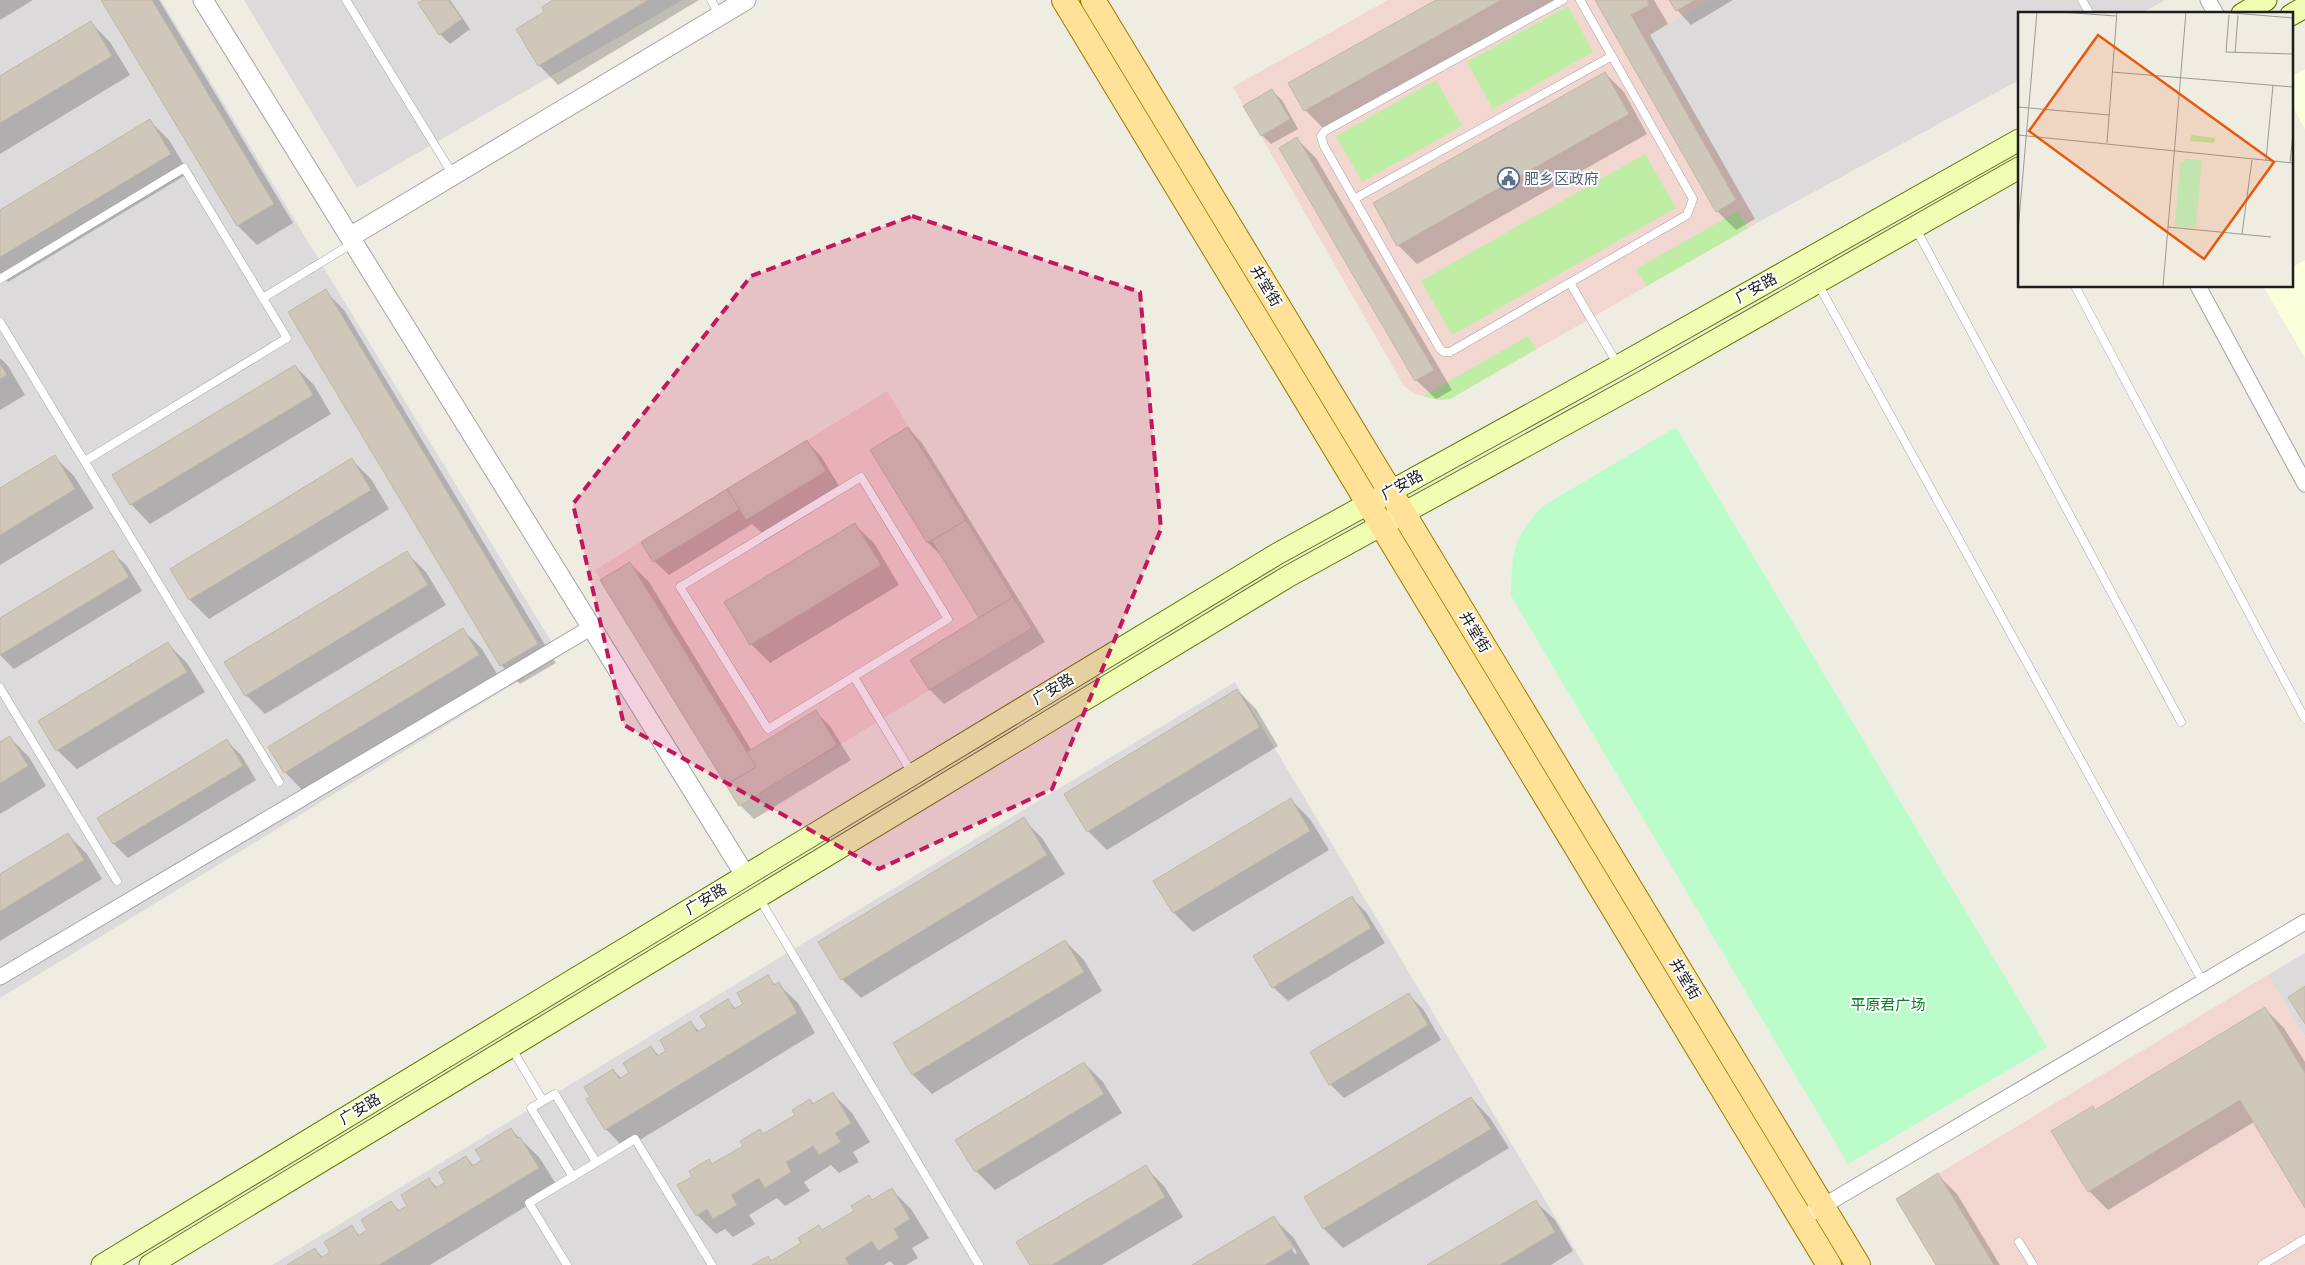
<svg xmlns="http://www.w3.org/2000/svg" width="2305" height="1265" viewBox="0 0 2305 1265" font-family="Montserrat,'Noto Sans SC',sans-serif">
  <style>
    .residential { fill: #dcdada }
    .commercial { fill: #f2d6d0 }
    .education { fill: #faffdc }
    .grass { fill: #beeea4 }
    .park { fill: #bbfdca }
    .shadow { fill: #0003; fill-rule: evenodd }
    .building { fill: #d0c7bb; stroke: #c2b6a4 }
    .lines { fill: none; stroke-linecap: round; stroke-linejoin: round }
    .service-casing { stroke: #a4a4a4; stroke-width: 9 }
    .minor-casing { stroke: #a4a4a4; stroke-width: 17 }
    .tertiary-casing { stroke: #a4a4a4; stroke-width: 21 }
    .secondary-casing { stroke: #5a7900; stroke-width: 23 }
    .primary-casing { stroke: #977b00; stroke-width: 26 }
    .service { stroke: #fff; stroke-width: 8 }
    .minor { stroke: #fff; stroke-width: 15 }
    .tertiary { stroke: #fff; stroke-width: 19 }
    .secondary { stroke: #effeb2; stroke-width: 21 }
    .primary { stroke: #ffe198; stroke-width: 24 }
    .marked { fill: #c2185b; fill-opacity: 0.2; stroke: #c2185b; stroke-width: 4; stroke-dasharray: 10 6; stroke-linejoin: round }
    .labels { text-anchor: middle; stroke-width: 4; stroke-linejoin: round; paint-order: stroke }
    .service-label { font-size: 15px; fill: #4e5e75; stroke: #fff; text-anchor: start }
    .street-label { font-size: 15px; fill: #1d1d1d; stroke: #fff }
    .park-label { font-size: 15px; fill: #038420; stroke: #fff }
    .inset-road { fill: none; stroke: #9b9a93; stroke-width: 1 }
    .view { fill: #e8590c; fill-opacity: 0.15; stroke: #e8590c; stroke-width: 2.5 }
    .inset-edge { fill: none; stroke: #1d1d1d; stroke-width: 2.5 }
  </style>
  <rect width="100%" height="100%" fill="#efede2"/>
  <path class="residential" d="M0 0H161L560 656 0 998Z
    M244 0H683L357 188Z
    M1709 0H2165L2140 14H2019V80L1757 223 1648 36Z
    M1235 682 1584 1265H272Z
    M2305 953V1037L2268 975Z"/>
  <path class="commercial" d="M1388 0H1709L1648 36 1757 223 1450 399 1439 400 1414 394 1404 386 1233 87Z
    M887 391 1032 628 739 806 595 570Z
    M2268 975 2305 1037V1265H1936L1896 1199Z"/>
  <path class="education" d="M2305 69V129L2291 104V76Z
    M2305 260V358L2263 286H2291V268Z"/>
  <path class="grass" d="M1568 6 1593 52 1493 109 1467 62Z
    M1436 80 1462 126 1362 182 1336 136Z
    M1645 154 1676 208 1452 335 1421 281Z
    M1738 211 1748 228 1647 286 1636 269Z
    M1528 336 1536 349 1450 399 1439 400 1423 396Z"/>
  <path class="park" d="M1676 427 2047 1047 1848 1164 1511 596C1512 553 1512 538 1543 506Z"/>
  <path class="shadow" d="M0 0H33L0 20Z
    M103 0H159L293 223 257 245 238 226Z
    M425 0H450L470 29 450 44 440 34 419 4Z
    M555 0H699L558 85 539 65 517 29 546 12Z
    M1438 0H1554L1324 129 1305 110Z
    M1597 0H1654L1668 24 1650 35 1755 219 1736 230 1717 211Z
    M1671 0H1733L1691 25 1677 10Z
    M91 23 110 42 130 75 0 154V77Z
    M1605 73 1624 92 1647 134 1417 264 1398 245Z
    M1272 91 1282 100 1298 129 1271 144 1262 135Z
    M150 121 169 140 189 173 8 282 0 274V212Z
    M1297 139 1316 158 1452 390 1436 399 1416 380Z
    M325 291 344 310 556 663 520 684 501 665 290 312Z
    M0 358 8 366 25 395 0 410Z
    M295 366 314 385 331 414 150 524 131 504 114 476Z
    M908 428 922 443 1045 642 944 704 930 690 912 660 981 618 943 557 928 543 872 450Z
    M807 442 821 456 839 486 762 533 752 524 669 575 654 561Z
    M55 457 74 476 94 508 0 565V490Z
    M352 460 371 479 389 509 209 619 190 600Z
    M854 524 874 543 899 585 770 663 751 644Z
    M112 552 127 566 142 591 14 669 0 655V620Z
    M407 553 426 572 446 605 265 714 246 695 226 662Z
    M630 563 649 582 752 751 816 712 830 726 851 760 754 819 740 805Z
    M463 630 482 649 497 674 304 792 285 772Z
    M168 644 187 663 205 692 77 769 57 750 40 722Z
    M1237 690 1256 709 1278 746 1107 850 1088 831Z
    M10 738 29 757 46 786 0 814V744Z
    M227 741 241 755 256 780 128 858 114 844 99 818Z
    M1291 800 1310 819 1329 850 1193 932 1174 913 1155 882Z
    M1023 819 1042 838 1065 874 861 998 842 979Z
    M68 835 87 854 102 879 0 941V876Z
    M1352 898 1366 912 1385 943 1288 1001 1273 987Z
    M1065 941 1084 960 1102 991 932 1094 913 1075 894 1044Z
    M767 977 776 985 778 984 798 1003 815 1033 625 1149 606 1129 613 1070 622 1079 631 1074 651 1047 659 1056 668 1051 691 1023 700 1032 708 1027 728 1001 736 1009 745 1004Z
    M1409 995 1423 1009 1441 1040 1344 1098 1330 1084Z
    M2265 1009 2284 1028 2305 1062V1206L2254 1122 2108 1210 2089 1191 2096 1111Z
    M1084 1063 1103 1082 1122 1113 995 1190 976 1171Z
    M833 1094 852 1113 870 1142 853 1152 859 1162 839 1173 831 1165 804 1182 810 1191 785 1206 777 1198 749 1215 755 1224 733 1237 725 1229 716 1234 697 1215 694 1177 709 1161 713 1165 744 1147 760 1131 764 1135 797 1115 810 1101 814 1105Z
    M1471 1098 1490 1118 1509 1148 1343 1248 1324 1229 1305 1198Z
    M511 1130 539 1157 558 1187 430 1265H289L315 1249 323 1258 332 1253 351 1227 360 1236 369 1230 391 1203 400 1211 409 1206 429 1180 438 1188 446 1183 466 1157 474 1166 483 1161Z
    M1145 1167 1164 1186 1183 1217 1102 1265H1031Z
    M1938 1175 1957 1194 2000 1265H1937Z
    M892 1190 911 1209 929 1238 912 1248 918 1258 906 1265H894L890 1261 884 1265H755L768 1257 772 1261 823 1231 856 1211 869 1197 873 1201Z
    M1535 1201 1555 1220 1573 1251 1551 1265H1429Z
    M1273 1218 1293 1237 1310 1265H1195ZM1286 1238H1288L1297 1253 1295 1254Z"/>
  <path class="building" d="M101 0H152L274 204 237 226Z
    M423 0H448L462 19 439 35 418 3Z
    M553 0H648L538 66 516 29 544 12 542 7Z
    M1436 0H1501L1304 111 1288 83Z
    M1595 0H1647L1649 5 1631 15 1736 200 1716 212Z
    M1669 0H1695L1676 11Z
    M91 21 112 56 0 123V76Z
    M1605 72 1629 114 1397 246 1373 203Z
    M1272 89 1290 119 1261 136 1243 106Z
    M150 119 171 154 0 257V210Z
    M1297 137 1434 370 1415 381 1279 148Z
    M326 289 538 644 500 666 288 312Z
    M0 364 7 375 0 379Z
    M295 365 313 395 130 505 112 475Z
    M908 427 966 520 927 543 870 450Z
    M807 440 826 471 746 520 727 489Z
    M55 455 75 489 0 535V488Z
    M352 458 371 490 189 600 170 569Z
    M727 489 740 509 653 562 641 542Z
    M966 520 1013 597 979 618 932 541Z
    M855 523 881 565 750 645 724 602Z
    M113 550 129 577 0 655V618Z
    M407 551 428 585 245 696 224 662Z
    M630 562 756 767 726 785 600 580Z
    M1013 597 1032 628 929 690 910 660Z
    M463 628 479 655 284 773 268 747Z
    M168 642 187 672 56 751 38 721Z
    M1237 689 1260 727 1087 832 1064 794Z
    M816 710 837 745 739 806 726 785 756 767 747 752Z
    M10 736 28 766 0 783V742Z
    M227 739 243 766 113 844 97 818Z
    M1291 798 1310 831 1173 913 1153 881Z
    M1024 817 1047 855 841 980 818 942Z
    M68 833 84 860 0 911V874Z
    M1352 896 1371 928 1272 988 1253 956Z
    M1065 940 1084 972 912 1075 893 1043Z
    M768 975 774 985 779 982 797 1013 605 1130 586 1099 590 1097 584 1087 613 1069 619 1079 629 1073 623 1063 651 1046 657 1056 666 1051 660 1040 691 1021 697 1032 707 1026 700 1016 728 999 734 1009 743 1004 737 993Z
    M2305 986V1024L2288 997Z
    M1409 993 1428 1025 1329 1085 1310 1052Z
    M2265 1007 2305 1073V1208L2240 1100 2088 1192 2051 1131 2093 1106 2095 1110Z
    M1084 1062 1104 1094 975 1172 955 1140Z
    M833 1092 851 1123 835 1133 841 1142 819 1155 813 1146 786 1162 791 1172 765 1188 759 1178 731 1195 737 1205 713 1219 707 1209 696 1216 677 1185 692 1177 689 1171 709 1159 712 1164 743 1146 740 1141 760 1129 763 1134 795 1115 792 1110 810 1099 813 1104Z
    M1471 1097 1491 1129 1323 1229 1304 1197Z
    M511 1128 517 1138 520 1137 539 1168 379 1265H287L315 1248 321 1258 330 1252 324 1242 352 1225 358 1236 367 1230 361 1220 391 1201 398 1211 407 1206 401 1195 429 1178 435 1188 445 1183 439 1172 466 1156 472 1166 482 1160 475 1150Z
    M1146 1165 1165 1197 1052 1265H1030L1016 1242Z
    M1938 1173 1994 1265H1936L1896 1199Z
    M892 1188 910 1219 894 1229 899 1238 878 1251 872 1241 845 1258 849 1265H752L768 1256 771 1261 801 1243 798 1238 819 1225 822 1230 854 1211 851 1206 869 1195 872 1200Z
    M1536 1200 1555 1232 1500 1265H1427Z
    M1274 1216 1293 1248 1265 1265H1192Z"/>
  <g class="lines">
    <defs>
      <path id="service" d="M346 0 453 175
        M711 0 720 16
        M1563 0 1325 131 1321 136 1324 146 1440 349 1444 352H1450L1687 215 1693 199 1580 0
        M2082 0 2090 14
        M1354 199 1612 56
        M1916 229 2181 722
        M0 279 184 168 287 338 85 461
        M1570 283 1618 365
        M1818 284 2203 982
        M2075 286 2305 719
        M263 298 353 243
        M0 322 279 782
        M861 477 948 619 768 729 680 587Z
        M854 677 912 773
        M0 688 117 881
        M759 898 979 1265
        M512 1049 543 1101
        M573 1177 531 1108 555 1094 596 1162
        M2019 1242 2033 1265
        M567 1265 529 1203 635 1139 712 1265
        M2262 1265 2305 1239"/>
      <path id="minor" d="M2208 0 2216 14
        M2198 286 2305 484
        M0 977 592 627
        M1801 1219 2305 922"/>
      <path id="tertiary" d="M203 0 745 875
        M350 237 746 0"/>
      <path id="secondary" d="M2242 14 2266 0
        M2291 15 2305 7
        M102 1265 1277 554 1618 366 2019 140
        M150 1265 1289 576 1644 381 2019 168"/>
      <path id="primary" d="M1064 0 1829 1265
        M1093 0 1858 1265"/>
    </defs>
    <use href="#service" class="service-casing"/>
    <use href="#minor" class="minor-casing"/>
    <use href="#tertiary" class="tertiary-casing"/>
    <use href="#secondary" class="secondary-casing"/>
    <use href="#primary" class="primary-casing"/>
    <use href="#service" class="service"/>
    <use href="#minor" class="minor"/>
    <use href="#tertiary" class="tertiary"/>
    <use href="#secondary" class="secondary"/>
    <use href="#primary" class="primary"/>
  </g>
  <path class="marked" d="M912 216 1140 292 1161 529 1052 789 879 869 624 725 573 504 751 276Z"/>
  <defs>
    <symbol id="civic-ring" viewBox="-11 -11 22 22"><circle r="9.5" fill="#fff" stroke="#5c6f8a" stroke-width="1.5"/><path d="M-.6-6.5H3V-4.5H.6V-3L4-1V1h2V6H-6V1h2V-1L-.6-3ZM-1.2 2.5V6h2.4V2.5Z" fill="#5c6f8a"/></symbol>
  </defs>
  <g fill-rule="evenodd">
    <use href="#civic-ring" x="1496" y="166" width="25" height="25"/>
  </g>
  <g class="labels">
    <g class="service-label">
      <text x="1524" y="184">肥乡区政府</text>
    </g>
    <g class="street-label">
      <text transform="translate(1266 286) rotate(59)" y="5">井堂街</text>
      <text transform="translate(1756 288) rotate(-29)" y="5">广安路</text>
      <text transform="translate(1402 485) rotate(-29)" y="5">广安路</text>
      <text transform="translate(1475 632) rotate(59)" y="5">井堂街</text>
      <text transform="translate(1053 689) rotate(-31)" y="5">广安路</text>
      <text transform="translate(706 899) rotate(-31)" y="5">广安路</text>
      <text transform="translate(1685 979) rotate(59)" y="5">井堂街</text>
      <text transform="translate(360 1109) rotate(-31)" y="5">广安路</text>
    </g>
    <g class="park-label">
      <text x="1888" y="1010">平原君广场</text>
    </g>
  </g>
  <g transform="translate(2018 12)">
    <rect width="275" height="275" fill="#efede2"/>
    <path d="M173 123 197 126 196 131 172 129Z" fill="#beeea4"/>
    <path d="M168 147 184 148 178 216 157 214 162 152Z" fill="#bbfdca"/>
    <path class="inset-road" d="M43 0 98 4M202 0 275 6M211 3 208 40 275 42M217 41 220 3M94 60 275 75M0 95 91 103M0 123 275 151M89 131 99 0M248 148 255 73M272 150 275 122M150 215 253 225M0 219 19 0M224 222 234 148M145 275 168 0"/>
    <path class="view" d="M80 23 256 150 186 247 11 119Z"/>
    <rect width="275" height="275" class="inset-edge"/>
  </g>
</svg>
